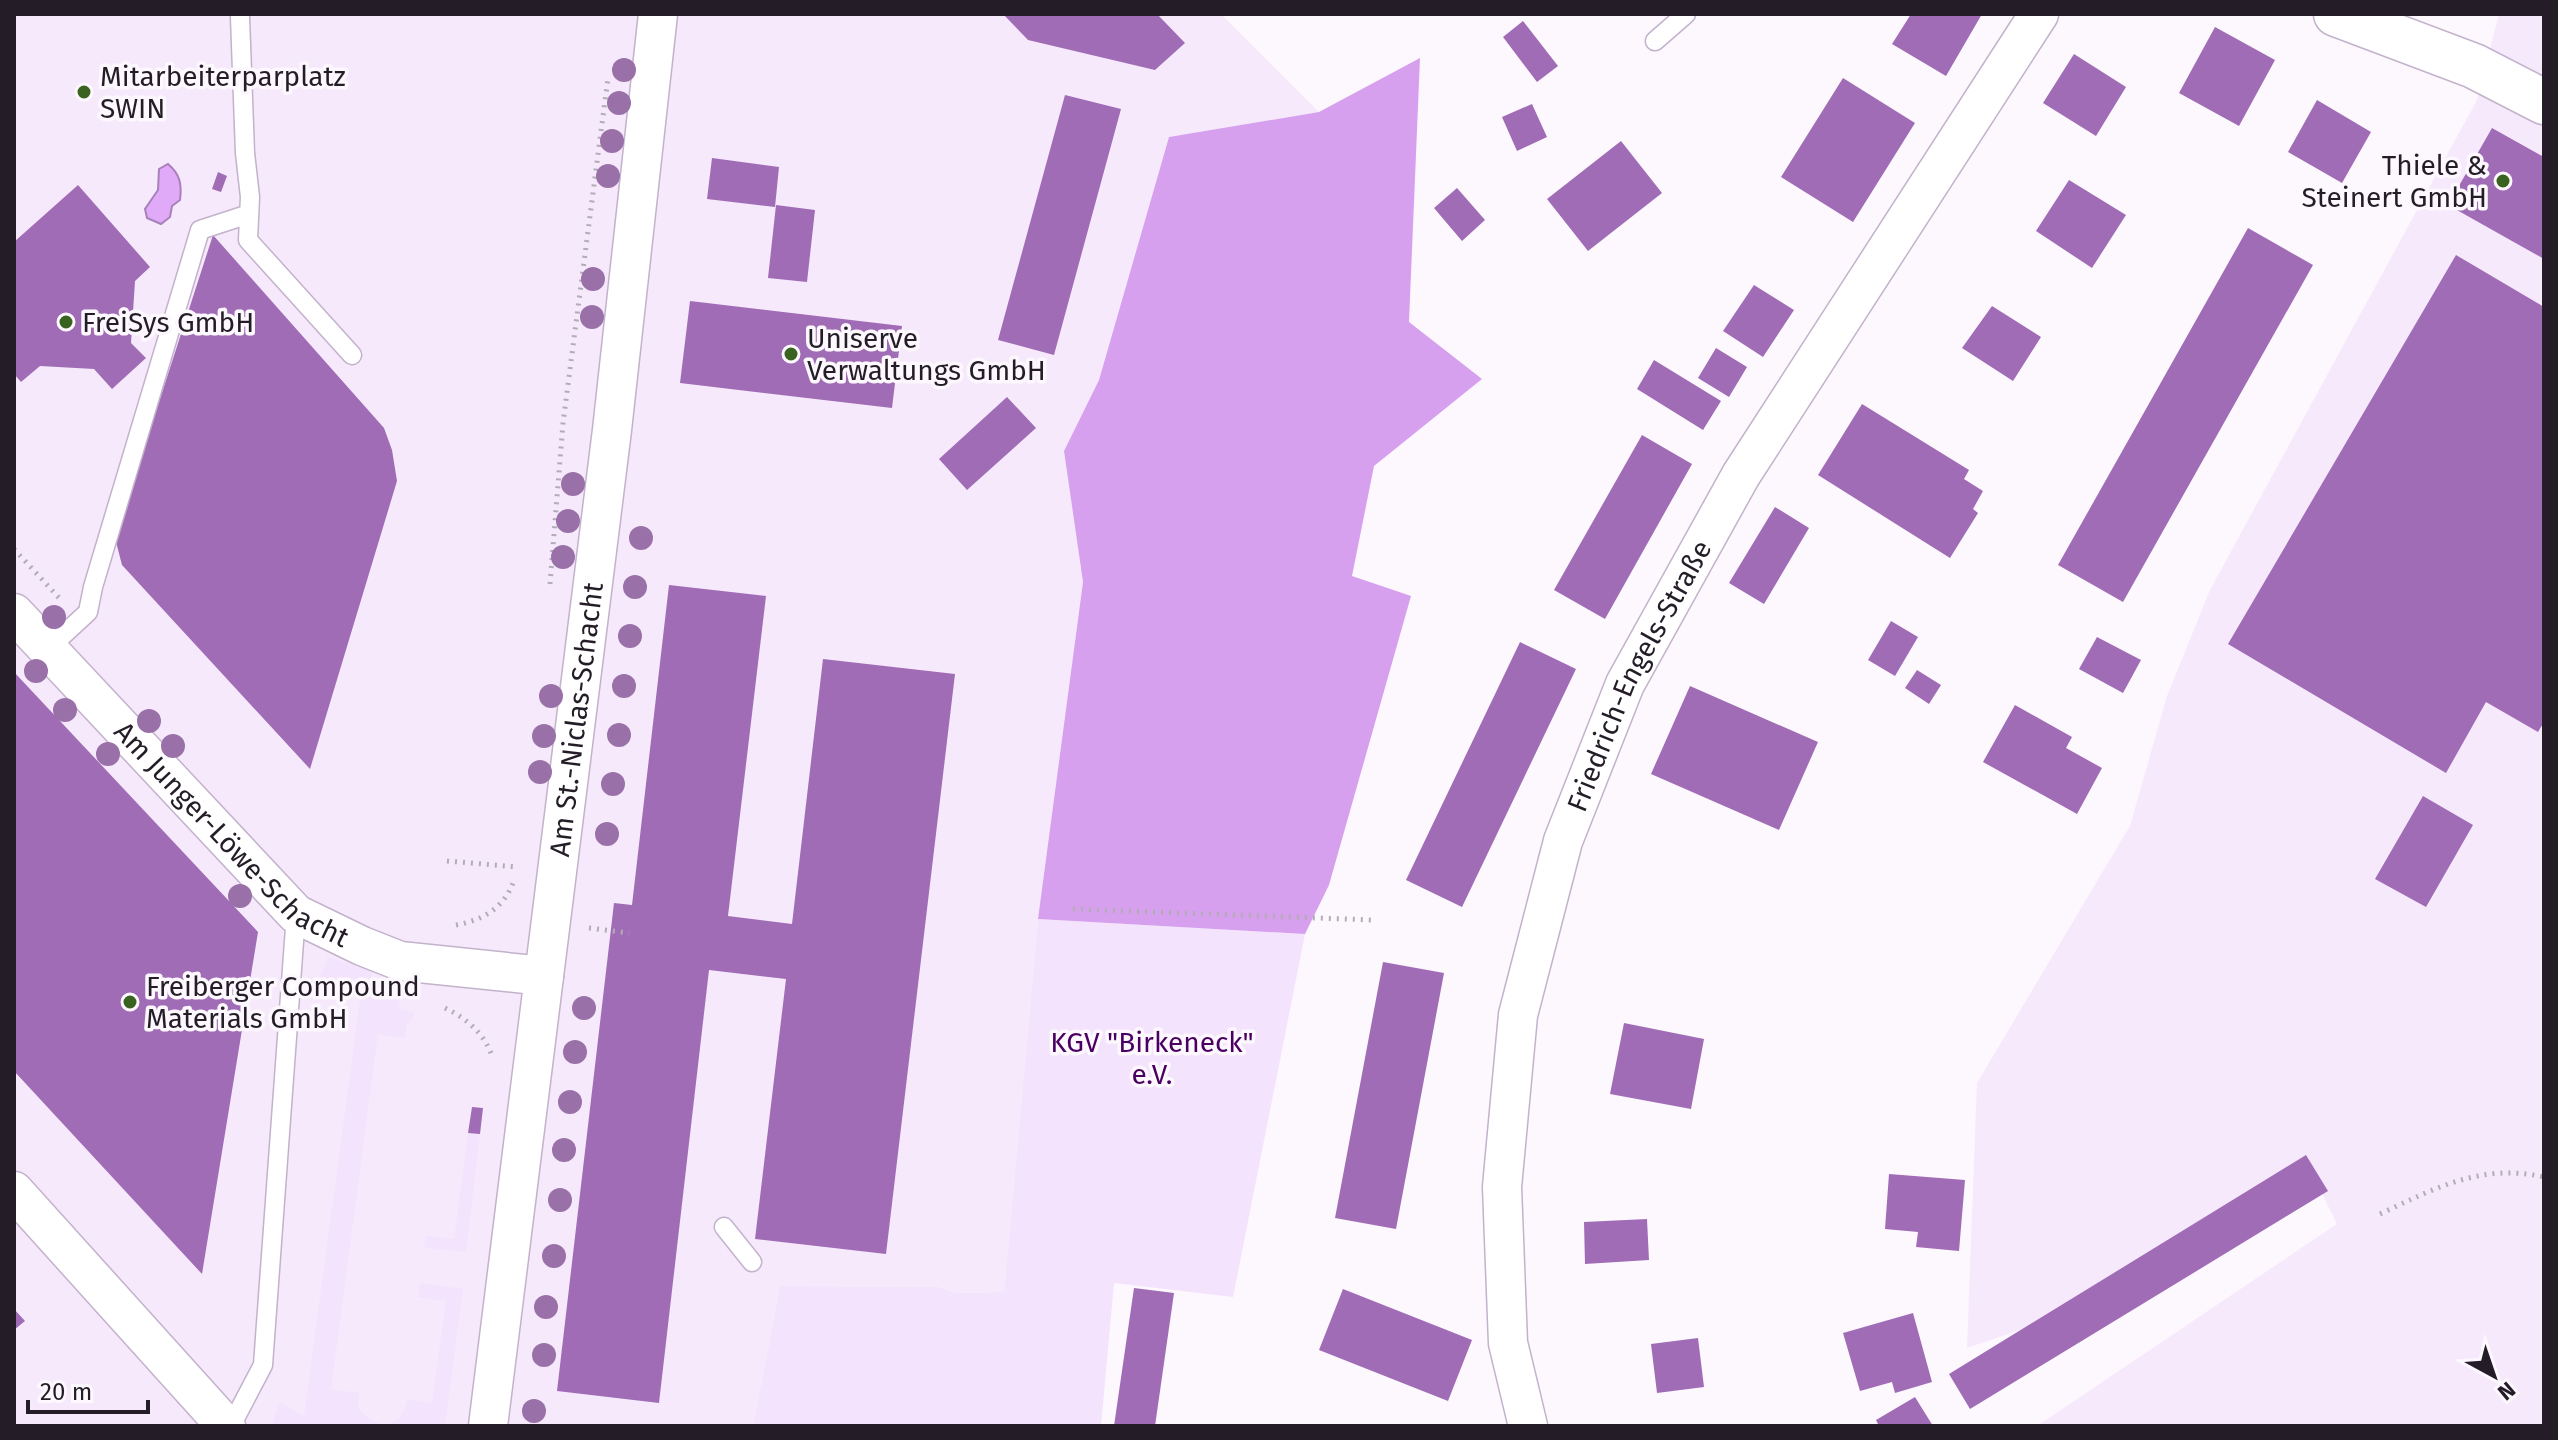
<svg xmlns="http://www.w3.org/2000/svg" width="2558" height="1440" viewBox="0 0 2558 1440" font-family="'Fira Sans',sans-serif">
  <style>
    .built { fill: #f6e9fc }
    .green { fill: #f4e3fc }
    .forest { fill: #d6a0ee }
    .water { fill: #e1aaf9; stroke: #a880ba; stroke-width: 2 }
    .building { fill: #a06cb6 }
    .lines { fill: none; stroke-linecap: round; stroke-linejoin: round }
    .service-casing { stroke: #c3b2cb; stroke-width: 21 }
    .minor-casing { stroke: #c3b2cb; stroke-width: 41 }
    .tertiary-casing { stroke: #c3b2cb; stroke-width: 47 }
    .path { stroke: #b2adb4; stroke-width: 5; stroke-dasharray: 2 6; stroke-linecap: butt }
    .service { stroke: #fff; stroke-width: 18 }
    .minor { stroke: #fff; stroke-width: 38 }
    .tertiary { stroke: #fff; stroke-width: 44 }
    .tree { fill: #9a70a8 }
    .poi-dot { fill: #39631f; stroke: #fcf8fe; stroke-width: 3 }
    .labels { text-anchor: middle; stroke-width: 7; stroke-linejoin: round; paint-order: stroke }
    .poi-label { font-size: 28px; fill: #241d27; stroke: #fcf8fe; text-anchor: start }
    .street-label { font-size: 28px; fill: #241d27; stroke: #fcf8fe }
    .park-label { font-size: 28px; fill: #4a0061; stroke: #fcf8fe }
  </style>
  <rect width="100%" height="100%" fill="#fcf8fe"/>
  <path class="built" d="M14 14H1221L1319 112 1169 137 1099 380 1064 451 1083 582 1038 919 1004 1292 957 1293 939 1287 780 1286 753 1426H14Z
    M2499 14H2544V1426H2037L2337 1224 2304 1157 2020 1330 1967 1348 1977 1083 2130 826 2167 696 2210 590 2477 100Z"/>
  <path class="green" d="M1038 919 1305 934 1233 1297 1114 1283 1101 1426H753L780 1286 939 1287 957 1293 1004 1292Z
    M328 957 372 971 369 993 400 999 399 1009 414 1012 413 1020 407 1024 405 1038 378 1034 331 1389 359 1393 358 1407C375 1431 402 1432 407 1399L432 1403 446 1301 418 1297 420 1283 463 1289 445 1426H272L279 1402 304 1416 363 978 311 998Z
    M468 1133 480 1134 466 1252 424 1248 426 1236 454 1239Z"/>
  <path class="forest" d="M1420 58 1409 322 1482 379 1374 466 1352 576 1411 596 1329 885 1305 934 1038 919 1083 582 1064 451 1099 380 1169 137 1319 112Z"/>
  <path class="water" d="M168 164C180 174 182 184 180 200L172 206 170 217 161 224 147 218 145 209 158 190 159 169Z"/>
  <path class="building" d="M1003 14H1157L1185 43 1155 70 1028 40Z
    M1911 14H1982L1946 76 1892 44Z
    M1523 21 1558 66 1537 82 1503 37Z
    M2215 27 2275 60 2239 126 2179 93Z
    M2074 54 2126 87 2096 136 2043 103Z
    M1843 78 1915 123 1853 222 1781 177Z
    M1065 95 1121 109 1054 355 998 340Z
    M2317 100 2371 132 2342 183 2288 152Z
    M1532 104 1547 137 1517 151 1502 117Z
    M2492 128 2544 157V259L2448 205Z
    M1621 141 1662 193 1588 251 1547 199Z
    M712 158 779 167 775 207 707 199Z
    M218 172 227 176 221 192 212 189Z
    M2069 180 2126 215 2092 268 2036 231Z
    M78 185 150 267 135 281 131 343 146 358 112 389 94 369 40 366 21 382 14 374V242Z
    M1457 188 1485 220 1462 241 1434 208Z
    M776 205 815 210 807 282 768 278Z
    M2248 228 2313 265 2123 602 2058 565Z
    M213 235 384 428 392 450 397 481 310 769 122 565 115 538Z
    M2456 255 2544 307V722L2538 732 2486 702 2446 773 2228 644Z
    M1754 285 1794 310 1763 357 1723 331Z
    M690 301 902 326 892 408 680 383Z
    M1992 306 2041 337 2013 381 1962 348Z
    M1716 348 1747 367 1729 397 1698 378Z
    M1654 360 1721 401 1703 430 1637 389Z
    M1007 397 1036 428 967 490 939 459Z
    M1862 404 1969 470 1964 479 1983 491 1973 509 1978 513 1950 558 1818 475Z
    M1642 435 1692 464 1605 619 1554 590Z
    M1775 507 1809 528 1764 604 1729 583Z
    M669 585 766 596 728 916 792 924 823 659 955 674 886 1254 755 1239 786 979 709 970 659 1403 557 1391 614 903 632 905Z
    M1891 621 1918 637 1895 676 1868 660Z
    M2097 637 2141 660 2123 693 2079 669Z
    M1520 642 1576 669 1462 907 1406 880Z
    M1917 670 1941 685 1929 704 1905 688Z
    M14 672 258 932 202 1274 14 1071Z
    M1690 686 1818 742 1779 830 1651 774Z
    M2015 705 2072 737 2066 748 2102 768 2077 814 1983 762Z
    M2423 796 2473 825 2426 907 2375 879Z
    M1383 962 1444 973 1396 1229 1335 1218Z
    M1624 1023 1704 1039 1691 1109 1610 1094Z
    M472 1107 483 1108 480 1134 468 1133Z
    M2306 1155 2328 1191 1970 1409 1949 1374Z
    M1889 1174 1965 1180 1959 1251 1916 1247 1918 1232 1885 1229Z
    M1647 1219 1649 1260 1585 1264 1584 1222Z
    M1134 1288 1174 1293 1155 1426H1114Z
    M1343 1289 1472 1340 1448 1401 1319 1350Z
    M14 1309 25 1321 14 1330Z
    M1913 1313 1932 1382 1895 1393 1892 1382 1860 1391 1843 1333Z
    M1698 1338 1704 1387 1657 1393 1651 1344Z
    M1915 1397 1933 1426H1879L1876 1420Z"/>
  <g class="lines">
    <defs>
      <path id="service" d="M240 17 245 153 250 197 248 240 352 355
        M1655 41 1686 14
        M48 649 88 612 93 587 200 230 249 214
        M724 1227 752 1262
        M231 1426 263 1365 296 914"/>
      <g id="minor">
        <path id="s1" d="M14 613 296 914 362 946 400 961 544 976"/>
        <path d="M14 1191 226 1426"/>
        <path id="s2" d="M488 1426 612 430 658 14"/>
        <path id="s3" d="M1528 1426 1508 1343 1502 1187 1518 1015 1563 841 1625 684 1741 475 2039 14"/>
      </g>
      <path id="tertiary" d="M2336 14 2474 66 2544 102"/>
    </defs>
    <use href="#service" class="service-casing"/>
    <use href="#minor" class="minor-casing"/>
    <use href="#tertiary" class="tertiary-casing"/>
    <path class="path" d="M14 549 61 600
      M550 584 563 423 608 78
      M447 861 518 867
      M1073 909 1372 920
      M456 925C484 920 505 907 514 880
      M589 928 629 933
      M445 1008C466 1018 484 1033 492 1056
      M2380 1214C2435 1188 2482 1163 2544 1177"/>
    <use href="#service" class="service"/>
    <use href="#minor" class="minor"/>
    <use href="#tertiary" class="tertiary"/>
  </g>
  <g class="tree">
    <circle cx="624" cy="70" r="12"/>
    <circle cx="619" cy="103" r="12"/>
    <circle cx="612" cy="141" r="12"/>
    <circle cx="608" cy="176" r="12"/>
    <circle cx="593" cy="279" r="12"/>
    <circle cx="592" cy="317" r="12"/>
    <circle cx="573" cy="484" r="12"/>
    <circle cx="568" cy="521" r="12"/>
    <circle cx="641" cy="538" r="12"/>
    <circle cx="563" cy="557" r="12"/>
    <circle cx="635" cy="587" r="12"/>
    <circle cx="54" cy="617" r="12"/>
    <circle cx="630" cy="636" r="12"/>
    <circle cx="36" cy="671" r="12"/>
    <circle cx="624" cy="686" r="12"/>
    <circle cx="551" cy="696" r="12"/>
    <circle cx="65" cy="710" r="12"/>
    <circle cx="149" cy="721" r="12"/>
    <circle cx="619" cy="735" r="12"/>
    <circle cx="544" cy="736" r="12"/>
    <circle cx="173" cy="746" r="12"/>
    <circle cx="108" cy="754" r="12"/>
    <circle cx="540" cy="772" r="12"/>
    <circle cx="613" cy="784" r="12"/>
    <circle cx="607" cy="834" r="12"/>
    <circle cx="240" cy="896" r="12"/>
    <circle cx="584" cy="1008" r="12"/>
    <circle cx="575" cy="1052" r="12"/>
    <circle cx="570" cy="1102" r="12"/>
    <circle cx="564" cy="1150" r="12"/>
    <circle cx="560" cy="1200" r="12"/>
    <circle cx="554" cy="1256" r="12"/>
    <circle cx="546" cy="1307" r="12"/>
    <circle cx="544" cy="1355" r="12"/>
    <circle cx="534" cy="1411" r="12"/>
  </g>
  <g class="poi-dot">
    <circle cx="84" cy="92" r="8"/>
    <circle cx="2503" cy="181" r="8"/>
    <circle cx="66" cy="322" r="8"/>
    <circle cx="791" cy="354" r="8"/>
    <circle cx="130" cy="1002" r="8"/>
  </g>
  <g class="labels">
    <g class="poi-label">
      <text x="100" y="86">Mitarbeiterparplatz<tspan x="100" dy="32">SWIN</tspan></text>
      <text x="2487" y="175" text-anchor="end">Thiele &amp;<tspan x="2487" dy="32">Steinert GmbH</tspan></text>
      <text x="82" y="332">FreiSys GmbH</text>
      <text x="807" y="348">Uniserve<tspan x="807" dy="32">Verwaltungs GmbH</tspan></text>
      <text x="146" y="996">Freiberger Compound<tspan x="146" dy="32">Materials GmbH</tspan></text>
    </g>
    <g class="street-label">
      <text dy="10" stroke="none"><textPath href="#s3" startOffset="776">Friedrich-Engels-Straße</textPath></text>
      <text dy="10" stroke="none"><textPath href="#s2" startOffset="712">Am St.-Niclas-Schacht</textPath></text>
      <text dy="10" stroke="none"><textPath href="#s1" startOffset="312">Am Junger-Löwe-Schacht</textPath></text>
    </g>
    <g class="park-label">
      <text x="1152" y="1052">KGV "Birkeneck"<tspan x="1152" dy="32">e.V.</tspan></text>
    </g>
  </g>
  <rect width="2558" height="1440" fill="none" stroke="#241d27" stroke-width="32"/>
  <g transform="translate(2494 1376) rotate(140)" stroke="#fcf8fe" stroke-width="6" paint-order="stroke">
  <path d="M0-6L14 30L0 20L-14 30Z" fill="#241d27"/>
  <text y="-12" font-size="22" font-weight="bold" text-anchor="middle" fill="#241d27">N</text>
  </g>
  <path d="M28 1400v12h120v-12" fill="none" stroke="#241d27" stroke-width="4"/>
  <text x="40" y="1400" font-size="24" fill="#241d27" stroke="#fcf8fe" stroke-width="6" paint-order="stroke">20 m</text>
</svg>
